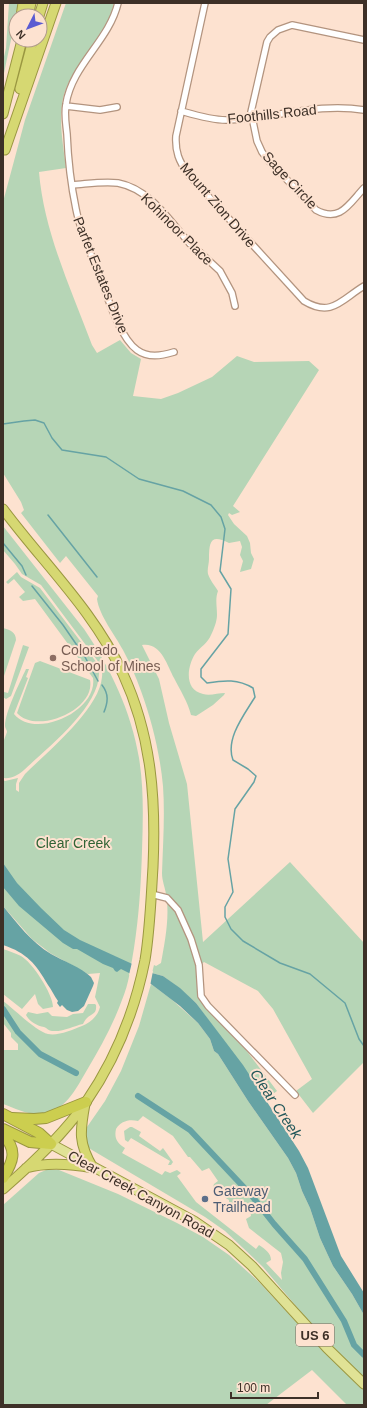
<svg xmlns="http://www.w3.org/2000/svg" width="367" height="1408" viewBox="0 0 367 1408" font-family="Arial,sans-serif">
  <style>
    .green { fill: #b6d5b6; fill-rule: evenodd }
    .water { fill: #66a3a4 }
    .pier { fill: #fde2d0 }
    .lines { fill: none; stroke-linecap: round; stroke-linejoin: round }
    .stream { stroke: #66a3a4; stroke-width: 1.5 }
    .canal { stroke: #66a3a4; stroke-width: 6 }
    .minor-casing { stroke: #b3947f; stroke-width: 8 }
    .primary-casing { stroke: #9a9741; stroke-width: 11 }
    .trunk-casing { stroke: #9a9741; stroke-width: 11 }
    .motorway-casing { stroke: #9a9741; stroke-width: 12 }
    .minor { stroke: #fff; stroke-width: 5.5 }
    .primary { stroke: #e0e295; stroke-width: 9 }
    .trunk { stroke: #d6d872; stroke-width: 9 }
    .motorway { stroke: #ccce4f; stroke-width: 10 }
    .education-dot { fill: #8d6e63; stroke: #fde2d0; stroke-width: 1.5 }
    .service-dot { fill: #5c6f8a; stroke: #fde2d0; stroke-width: 1.5 }
    .labels { text-anchor: middle; stroke-width: 4; stroke-linejoin: round; paint-order: stroke }
    .shield { fill: #fde2d0; stroke: #77655a; stroke-width: 1 }
    .shield-label { font-size: 13px; font-weight: bold; fill: #3d3027 }
    .street-label { font-size: 14px; fill: #3d3027; stroke: #fde2d0 }
    .education-label { font-size: 14px; fill: #785e54; stroke: #fde2d0; text-anchor: start }
    .park-label { font-size: 14px; fill: #306435; stroke: #fde2d0 }
    .service-label { font-size: 14px; fill: #4e5e75; stroke: #fde2d0; text-anchor: start }
    .water-label { font-size: 15px; font-style: italic; fill: #23585a; stroke: #fde2d0 }
  </style>
  <rect width="100%" height="100%" fill="#fde2d0"/>
  <path class="green" d="M9 3H18L13 30 3 78V61L6 48Z
    M66 3H114C107 35 80 57 67 86 56 111 63 142 66 168L39 172C44 232 71 289 92 345L97 353 120 340 131 353 141 359 133 396 161 399 178 393 212 377 237 356 254 362 309 361 319 370 233 506 240 512 232 515 229 513 228 515 234 524 247 536 250 543 251 553 254 559 251 569 240 572 243 561 240 555 242 547 240 541 229 543C211 534 209 541 209 559 209 564 207 569 208 574 210 580 215 586 218 591 215 599 217 606 217 615 217 621 214 629 211 635 208 643 200 647 195 654 187 667 184 690 203 694 210 696 218 693 225 693L224 695 213 705 196 716 191 715C188 702 180 690 174 678 167 665 161 642 142 645L159 679 169 723 187 784 203 942 290 862 364 943V1062L313 1113 296 1091 312 1079 273 1009 258 991 204 962 196 969 198 996 208 1009 246 1050 277 1091 266 1099 196 1003 179 988 163 976 152 973 154 965 156 966 161 963C165 941 170 916 166 894 165 887 162 881 162 873 163 844 165 815 163 786 160 754 152 721 141 691 136 677 130 663 123 650 115 635 99 615 97 599L98 596 66 556 60 563 21 513 24 510 21 502 3 473V202L25 120Z
    M3 526 84 629C111 669 131 711 139 758 144 789 143 820 142 851 141 884 139 916 134 948 131 965 129 984 122 1000 113 1025 100 1048 87 1070 77 1087 67 1108 47 1113 31 1117 17 1109 3 1104V1050H18V1044L11 1037V1033L3 1023V1001C14 1009 37 1032 48 1034 58 1036 72 1030 82 1026 90 1023 98 1016 100 1007L95 997 100 973 88 974 50 953 32 939 3 906V780L5 781 18 778 16 784V790L19 792V783L25 774C48 751 99 710 102 677 103 670 100 665 97 660L41 585 22 574 15 564 3 550Z
    M17 572 21 577 40 588 97 663C111 699 47 748 24 770 18 775 12 779 3 778V740H4L7 732C7 730 5 728 5 726 5 712 20 682 26 669H29L26 677 28 678 14 714C35 740 98 711 93 678L35 599 23 601 19 597 25 592 14 579 8 584 6 582Z
    M3 628C10 630 16 632 16 640L3 679Z
    M23 645 29 647 11 696 6 699 3 697V693L4 692 8 693Z
    M40 661 90 680C96 710 36 735 17 713L35 663Z
    M3 949C9 951 15 953 21 956 32 962 53 994 53 1007L43 1009 38 1004 35 994 22 1009 3 994Z
    M151 984 171 999 198 1023 210 1039 214 1051 218 1054 248 1101 288 1158 296 1173 302 1191 310 1208 320 1238 326 1251 333 1266 352 1294 364 1315V1378L345 1360 306 1318 263 1267 225 1231 205 1217 92 1150 86 1146 84 1134 87 1127 105 1101 121 1071 139 1026ZM143 1116 173 1136 188 1157H190L202 1171 209 1168 218 1181 214 1184 213 1187C219 1191 223 1197 229 1200V1202L233 1207 239 1211 244 1207 250 1209 251 1216 246 1219 249 1228 281 1253 283 1262 281 1273 282 1280 266 1263 271 1260C271 1253 265 1249 259 1245L256 1249 196 1202 177 1176 181 1173 177 1170 170 1173 165 1171 162 1175 122 1153 125 1148C117 1143 114 1138 116 1129 121 1121 129 1119 138 1121Z
    M88 1004H95L96 1005C97 1014 92 1013 87 1018 85 1020 84 1022 83 1024 73 1026 64 1032 52 1031 49 1031 47 1028 44 1027 37 1026 29 1021 26 1015L28 1012 37 1014 48 1012 52 1016 67 1017 73 1014 83 1013Z
    M130 1127H132L141 1132 139 1136 160 1151 163 1148 173 1162 171 1165H168L170 1161 131 1138 128 1142 125 1140 124 1131Z
    M46 1170H59L118 1194 177 1223 203 1237 229 1255 259 1282 323 1351 364 1389V1405H347L312 1370 266 1405H3V1205L39 1173Z"/>
  <path class="water" d="M3 863 17 883 41 908 64 930 80 940 152 973 163 976 180 988 196 1003 243 1065 299 1151 308 1168 341 1256 364 1293V1315L352 1294 333 1266 326 1251 320 1238 310 1208 302 1191 296 1173 288 1158 248 1101 218 1054 214 1051 210 1039 198 1023 180 1006 151 984 121 969 117 972 115 971 113 968 103 964 77 949H73L63 943 19 906 3 887Z
    M3 906C17 923 31 942 51 954 63 961 81 967 91 977L94 983 93 986 84 1006 78 1011 72 1012 67 1010 62 1005 60 1007 57 1003 58 1001C54 996 52 990 48 985 36 964 27 953 3 945Z"/>
  <path class="pier" d="M132 962 153 971 150 986 129 975Z"/>
  <g class="lines">
    <path class="stream" d="M3 424 24 421 35 420 44 423 52 438 62 450 106 457 139 479 183 491 211 505 221 517 225 529 220 571 231 589 228 634 201 669V677L207 683C225 680 238 679 253 688L255 697C244 715 225 739 233 760L248 769 256 776 254 782 235 809 228 859 233 892 225 907V917L231 929 243 941 280 963 310 974 345 1003 359 1039 364 1046
      M48 515 97 577
      M3 543 22 566 26 575
      M32 586 63 625 85 657 98 681
      M102 685C109 694 108 702 104 712"/>
    <path class="canal" d="M3 1009 18 1032 40 1054 76 1073
      M138 1096 190 1130 252 1196 274 1224 305 1259 344 1321 354 1345 364 1355"/>
    <defs>
      <path id="minor" d="M118 3C109 41 72 65 66 104 64 114 66 124 67 134 68 159 71 185 76 209 80 230 89 250 97 269 106 291 118 336 137 350 148 358 161 356 174 352
        M205 3 176 136C175 152 179 161 188 174L304 301C332 318 342 299 364 286
        M364 40 292 25 278 30 270 37 267 42 251 112 257 141 262 152 269 161 316 210C340 223 349 204 364 188
        M66 106 100 110 117 107
        M181 111C195 115 211 120 226 120 272 119 318 102 364 110
        M72 185C87 184 103 181 118 183 150 189 170 221 190 244L192 245 220 271 232 293 235 306
        M151 894 167 898 178 910 191 939 199 965 201 996 208 1006 295 1095"/>
      <path id="primary" d="M51 1144 194 1221 229 1245 252 1266 327 1348 364 1384"/>
      <path id="trunk" d="M21 16 23 3
        M28 16 31 3
        M39 16 43 3
        M20 89 33 40
        M3 114 22 40
        M5 150 56 3
        M3 509C44 564 94 611 123 674 152 737 156 800 153 867 151 898 150 930 145 960 135 1010 115 1060 86 1102 63 1135 33 1163 3 1189
        M85 1104C80 1131 78 1143 93 1168
        M26 1168C48 1162 71 1164 93 1168"/>
      <path id="motorway" d="M3 1114 39 1133 51 1144
        M12 1118 34 1119 46 1118 86 1102
        M3 1129 30 1142 51 1144
        M3 1135C18 1150 13 1162 3 1178"/>
    </defs>
    <use href="#minor" class="minor-casing"/>
    <use href="#primary" class="primary-casing"/>
    <use href="#trunk" class="trunk-casing"/>
    <use href="#motorway" class="motorway-casing"/>
    <use href="#minor" class="minor"/>
    <use href="#primary" class="primary"/>
    <use href="#trunk" class="trunk"/>
    <use href="#motorway" class="motorway"/>
  </g>
  <circle class="education-dot" cx="53" cy="658" r="4"/>
  <circle class="service-dot" cx="205" cy="1199" r="4"/>
  <g class="labels">
    <rect class="shield" x="296" y="1324" width="38" height="22" rx="3"/>
    <g class="shield-label">
      <text x="315" y="1340">US 6</text>
    </g>
    <g class="street-label">
      <text transform="translate(272 114) rotate(-6)" y="5">Foothills Road</text>
      <text transform="translate(290 180) rotate(47)" y="5">Sage Circle</text>
      <text transform="translate(218 205) rotate(49)" y="5">Mount Zion Drive</text>
      <text transform="translate(177 229) rotate(45)" y="5">Kohinoor Place</text>
      <text transform="translate(101 275) rotate(68)" y="5">Parfet Estates Drive</text>
      <text transform="translate(141 1194) rotate(29)" y="5">Clear Creek Canyon Road</text>
    </g>
    <g class="education-label">
      <text x="61" y="655">Colorado<tspan x="61" dy="16">School of Mines</tspan></text>
    </g>
    <g class="park-label">
      <text x="73" y="848">Clear Creek</text>
    </g>
    <g class="service-label">
      <text x="213" y="1196">Gateway<tspan x="213" dy="16">Trailhead</tspan></text>
    </g>
    <g class="water-label">
      <text transform="translate(276 1104) rotate(56)" y="5">Clear Creek</text>
    </g>
  </g>
  <rect width="367" height="1408" fill="none" stroke="#3d3027" stroke-width="8"/>
  <g transform="translate(28 28) rotate(228)"><circle r="19" fill="#fde2d0" stroke="#b09b8c"/>
  <path d="M0-3L7 15L0 10L-7 15Z" fill="#5a5bd2"/>
  <text y="-6" font-size="11" font-weight="bold" text-anchor="middle" fill="#3d3027">N</text>
  </g>
  <path d="M231 1392v6h87v-6" fill="none" stroke="#3d3027" stroke-width="2"/>
  <text x="237" y="1392" font-size="12" fill="#3d3027" stroke="#fde2d0" stroke-width="3" paint-order="stroke">100 m</text>
</svg>
